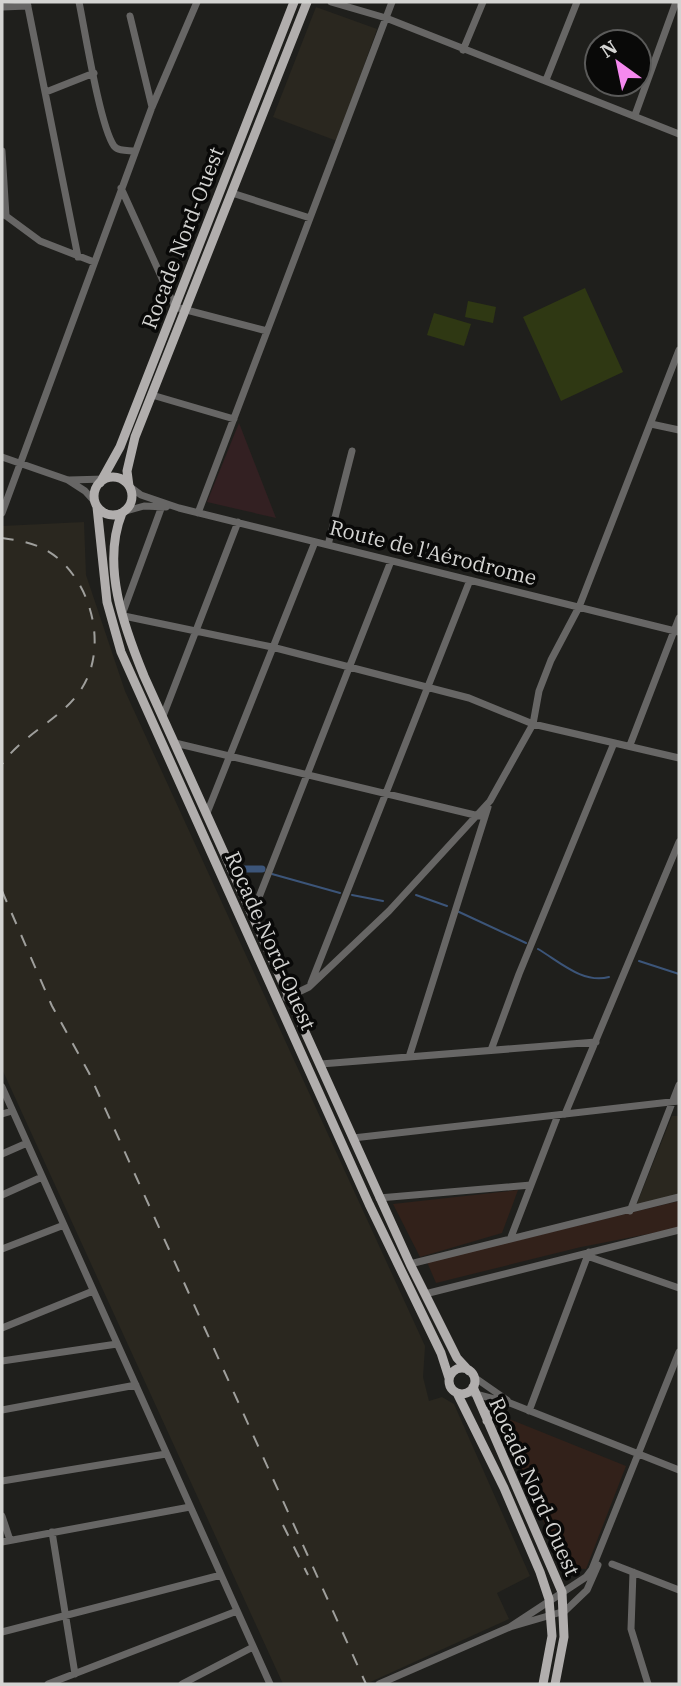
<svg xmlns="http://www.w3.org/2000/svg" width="681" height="1686" viewBox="0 0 681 1686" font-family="'IBM Plex Serif',serif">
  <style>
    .commercial { fill: #32211a }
    .industrial { fill: #332022 }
    .built { fill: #2a271f }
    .green { fill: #2f3813 }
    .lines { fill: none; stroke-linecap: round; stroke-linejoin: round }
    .stream { stroke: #3c5579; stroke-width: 2 }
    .canal { stroke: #3c5579; stroke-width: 7 }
    .minor { stroke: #676665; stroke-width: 7 }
    .major { stroke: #b1aead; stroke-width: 9 }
    .rail { stroke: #9f9f9c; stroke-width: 2; stroke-dasharray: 12 12; stroke-linecap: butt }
    .labels { text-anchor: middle; stroke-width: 7; stroke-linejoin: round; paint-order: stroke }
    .street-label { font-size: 21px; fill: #d4d4d2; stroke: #090908 }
  </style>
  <rect width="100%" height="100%" fill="#1f1f1c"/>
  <path class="commercial" d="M518 1190 502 1233 420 1257 393 1204Z
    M679 1201V1228L581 1247 436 1283 427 1262Z
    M499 1415 626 1466 586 1569 564 1568 498 1419Z"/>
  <path class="industrial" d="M239 423 276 518 207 502Z"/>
  <path class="built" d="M316 7 377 29 337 141 273 117Z
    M84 522 86 575 125 691 425 1346 423 1377 429 1401 442 1397 454 1404 530 1576 497 1593 509 1619 366 1684H283L2 1069V526Z
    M672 1116H679V1196L636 1206Z"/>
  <path class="green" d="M585 288 623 372 561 401 523 317Z
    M468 301 496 307 493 323 465 317Z
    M434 313 471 324 464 346 427 335Z"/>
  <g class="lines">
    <path class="stream" d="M272 874 340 893
      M352 895 383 901
      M416 895 447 906
      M457 911 526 943
      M538 949C560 962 583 984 609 977
      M639 961 679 974"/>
    <path class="canal" d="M241 869H262"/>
    <path class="minor" d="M27 2 78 257
      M79 2C85 31 100 126 114 146 119 152 129 150 135 151
      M331 2 386 18 679 134
      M2 7 28 6
      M130 16 152 107
      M463 50 483 2
      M546 80 577 2
      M46 92 94 73
      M635 115 676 2
      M2 151 6 216
      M121 188 175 307 267 331
      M232 193 310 218
      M2 213 40 241 94 262
      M152 395 234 419
      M651 424 679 430
      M2 457 68 480 85 491 95 502
      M69 480 105 479
      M129 486 141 495 179 508 679 632
      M126 511 144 506 166 507
      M2 513 152 107 197 2
      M198 513 392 2
      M328 545 352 451
      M123 612 162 506
      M124 616 272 647 469 698 533 724 679 758
      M163 716 238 522
      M175 743 479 816
      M630 745 679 618
      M207 813 315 542
      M252 915 391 561
      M311 983 470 580
      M286 998 309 987 389 911 490 801 533 724 539 691 551 660 579 607 679 350
      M491 1050 519 974 614 743
      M409 1057 488 807
      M321 1064 596 1042
      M2 1087 270 1684
      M2 1114 12 1111
      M565 1114 679 842
      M353 1138 679 1101
      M2 1154 27 1143
      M2 1195 42 1177
      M379 1198 531 1185
      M630 1211 679 1085
      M511 1237 558 1115
      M2 1249 64 1225
      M587 1256 679 1288
      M410 1264 679 1197
      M425 1294 679 1230
      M2 1328 93 1291
      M2 1361 117 1344
      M474 1377 507 1400
      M468 1392 510 1403 679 1470
      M2 1410 136 1385
      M529 1411 589 1252
      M2 1481 166 1454
      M2 1516 10 1540
      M52 1532 75 1674
      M2 1542 190 1507
      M612 1564 679 1590
      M633 1572 631 1629 648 1684
      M510 1627 586 1577 592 1569 679 1352
      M2 1632 221 1575
      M48 1684 237 1611
      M182 1684 253 1647
      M379 1684 510 1627 565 1611 587 1590 598 1565"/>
    <path class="major" d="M94 496a19 19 0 1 1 38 0a19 19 0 1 1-38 0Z
      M100 483 120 447 294 2
      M129 486 127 471 135 437 307 2
      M97 507 107 602 121 652 369 1204 441 1353 449 1378
      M122 513C101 565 124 627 144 676L410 1264 457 1358 469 1371
      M449 1381a13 13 0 1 1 26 0a13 13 0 1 1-26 0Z
      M473 1387 562 1592 564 1637 555 1684
      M457 1393 504 1488 540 1572 549 1599 552 1636 543 1684
      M487 1421 491 1408 503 1402"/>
    <path class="rail" d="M2 538C15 540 31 542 44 549 90 573 111 647 80 691 60 720 23 734 2 764
      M2 891 52 1006 89 1073 366 1684
      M283 1525 308 1575"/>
  </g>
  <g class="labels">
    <g class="street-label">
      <text transform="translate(183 238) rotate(-69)" y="7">Rocade Nord-Ouest</text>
      <text transform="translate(433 553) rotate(14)" y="7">Route de l'Aérodrome</text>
      <text transform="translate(270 941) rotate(66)" y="7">Rocade Nord-Ouest</text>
      <text transform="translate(534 1487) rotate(66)" y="7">Rocade Nord-Ouest</text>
    </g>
  </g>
  <rect width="681" height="1686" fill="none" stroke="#d4d4d2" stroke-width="7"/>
  <g transform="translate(618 63) rotate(327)"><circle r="33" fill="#090908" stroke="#5a5a59" stroke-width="2"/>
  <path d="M0-5L12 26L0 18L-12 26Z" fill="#f589ef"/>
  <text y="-10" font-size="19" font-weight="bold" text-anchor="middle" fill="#d4d4d2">N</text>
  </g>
</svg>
